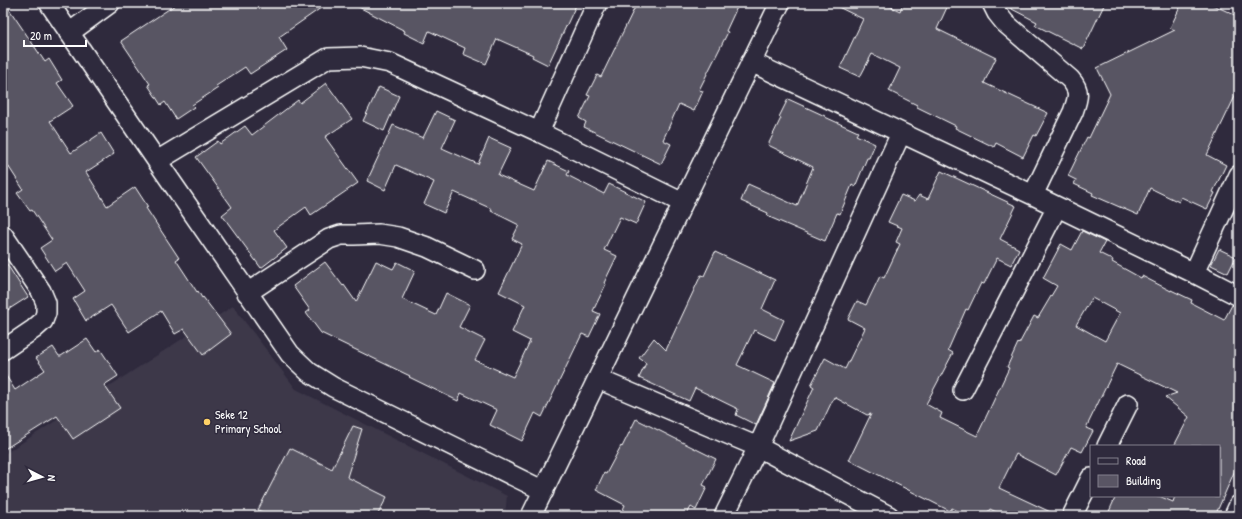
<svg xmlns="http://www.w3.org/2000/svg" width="1242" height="519" viewBox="0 0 1242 519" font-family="'Patrick Hand',sans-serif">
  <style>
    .built { fill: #3c3749 }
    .building { fill: #595564; stroke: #fff; fill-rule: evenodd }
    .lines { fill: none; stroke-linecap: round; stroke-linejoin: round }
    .street-casing { stroke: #fff; stroke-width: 22 }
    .street { stroke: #2f2a3d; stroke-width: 19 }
    .poi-dot { fill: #ffd166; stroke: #2f2a3d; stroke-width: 1.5 }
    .labels { text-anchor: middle; stroke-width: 3; stroke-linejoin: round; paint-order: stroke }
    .poi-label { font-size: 12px; fill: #fff; stroke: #2f2a3d; text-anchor: start }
  </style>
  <rect width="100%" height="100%" fill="#2f2a3d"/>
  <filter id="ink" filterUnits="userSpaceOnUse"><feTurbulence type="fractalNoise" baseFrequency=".025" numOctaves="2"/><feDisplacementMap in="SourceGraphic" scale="8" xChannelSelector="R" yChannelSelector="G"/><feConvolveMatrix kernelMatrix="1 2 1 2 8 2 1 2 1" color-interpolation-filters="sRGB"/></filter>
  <g filter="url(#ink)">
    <path class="built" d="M233 306 296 389 507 496 505 516H3V455Z"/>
    <path class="building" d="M3 3H5L45 62 49 59 62 80 57 83 73 106 50 121 71 153 101 133 114 154 86 172 107 206 135 187 148 207 146 208 179 258 176 260 197 292 198 291 202 298 203 297 231 334 203 355 184 329 175 334 161 311 129 332 111 305 86 321 73 299 85 291 67 263 55 271 40 248 52 240 32 210 30 211 17 193 23 189 3 158Z
      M178 3H328L279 37 287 50 250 74 245 67 216 86 218 88 192 105 194 107 176 119 165 102 161 105 148 85 150 84 121 41Z
      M351 3H577L548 65 532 57 533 55 497 39 486 64 463 54 465 48 429 31 424 43 404 33 405 31Z
      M637 3H739L726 31 728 32 699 90 703 91 694 111 679 104 663 140 671 144 661 164 584 127 586 122 579 118 590 96 587 95 597 75 601 77Z
      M830 3H883L900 11 903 3H949L937 29 996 58 984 83 1048 113 1036 136 1034 135 1023 157 996 143 994 147 955 128 956 126 917 107V105L889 91 900 68 872 54 860 77 840 68 863 19Z
      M1004 3H1105L1083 49 1035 25 1037 22 1006 6Z
      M1182 3H1209L1239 17V88L1207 155 1226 165 1213 192 1215 193 1207 209 1181 197 1179 202 1150 188 1138 215 1092 195 1093 193 1074 184 1076 180 1068 176 1087 137 1089 138 1110 94 1097 68 1175 30 1170 28Z
      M326 83 352 119 325 137 358 183 311 215 306 207 274 230 287 248 261 268 222 215 232 207 196 157 218 141 220 144 245 126 252 135 298 100 300 103Z
      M379 87 399 96 384 131 363 121Z
      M788 99 825 116V117L858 132 856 135 875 144 869 158H867L855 187 852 185 840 214 837 213 825 241 767 216 768 213 741 201 748 184 797 206 813 167 768 145 781 118 779 117Z
      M436 111 455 120 442 148 478 164 489 138 511 148 498 175 534 191 548 161 569 171 567 175 604 194 609 184 646 202 636 224 620 217 604 250 617 256 604 283 606 284 593 311 600 314 589 337 582 334 542 417 535 413 522 441 490 425 497 410 461 393 458 401 409 377 410 376 321 333 306 313 310 310 293 286 325 262 343 286 344 285 356 302 376 261 393 269 397 262 415 271 402 299 436 315 446 293 470 305 459 327 485 340 475 360 513 377 530 341 512 332 525 305 499 292 522 244 512 239 519 225 491 211 492 209 454 192 444 213 424 204 434 182 396 165 385 190 367 181 393 125 423 138Z
      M941 171 1016 206 1000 239 1019 249 1011 265 997 258 984 284 981 283 968 310 966 309 948 350 953 353 926 404 942 413 940 418 977 436 1009 368 1007 367 1018 343 1019 344 1034 316 1038 318 1057 286 1043 278 1061 244 1072 250 1082 231 1105 242 1099 253 1113 260 1112 262 1141 278 1142 276 1171 291V290L1192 300 1191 303 1224 320 1232 305 1239 307V461L1215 516H1107L1116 496H1159L1173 502 1175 496H1219V446H1174L1189 417 1165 397 1177 393 1117 364 1086 428 1093 431 1082 452 1071 447 1056 475 1016 454 999 488 1059 516H1004L990 509 986 516H968L952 508 950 511 849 460 871 414 867 415 834 397 818 431 789 441 814 387 811 385 825 358 845 369 865 328 848 319 857 301 866 305 880 276 884 278 900 244 896 242 902 228 888 222 901 195 915 201 919 195 928 199ZM1092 298 1120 313 1105 341 1076 325Z
      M1219 249 1236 257 1228 273 1211 265Z
      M715 252 775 280 762 309 784 320 775 340 754 330 737 365 775 383 756 425 736 415 738 409 695 388 689 401 639 378 646 363 639 358 654 338 666 350 701 275 704 276Z
      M3 258 28 297 3 313Z
      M87 339 96 352 100 349 118 376 104 385 120 408 73 439 57 416 3 450V371L15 390 45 370 36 358 53 347 59 356H61Z
      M636 419 716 459 703 485 707 487 696 510 691 507 686 516H620L625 505 596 490 604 473 606 474 621 446 622 447Z
      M353 426 362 429 347 477 387 497 377 516H270L258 510 290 448 332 469Z"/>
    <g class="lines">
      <defs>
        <path id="street" d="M49 3 157 161 290 354 309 372 333 387 544 491
          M992 3 997 13 1005 23 1070 79C1081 91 1078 98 1073 112L1033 195
          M69 33 110 3
          M751 62 1033 195 1194 273 1239 296
          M539 132 597 3
          M157 161 328 58 360 57 390 63 539 132 683 203
          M3 235 41 291 46 303V313L43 321 34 329 3 350
          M1194 273 1239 175
          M247 293 329 239 341 235H354L379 234 398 237 427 247 475 270
          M598 379 758 447 889 516
          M963 390 1057 207
          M1107 446 1128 404
          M531 516 780 3
          M724 516 758 447 901 133
          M1072 516 1091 478
          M1234 516 1239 505"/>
      </defs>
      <use href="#street" class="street-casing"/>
      <use href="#street" class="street"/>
    </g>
  </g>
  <circle class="poi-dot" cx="207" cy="422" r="4"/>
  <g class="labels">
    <g class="poi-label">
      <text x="215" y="419">Seke 12<tspan x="215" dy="14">Primary School</tspan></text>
    </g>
  </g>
  <rect width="1242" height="519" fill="none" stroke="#2f2a3d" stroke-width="16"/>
  <rect x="8" y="8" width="1226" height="503" fill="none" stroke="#fff" stroke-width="1.5" filter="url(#ink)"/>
  <rect x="1090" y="445" width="130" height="52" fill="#2f2a3d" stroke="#827f8b"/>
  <rect x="1098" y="458" width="20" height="6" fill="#2f2a3d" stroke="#827f8b"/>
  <text x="1126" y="465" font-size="12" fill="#ffffff">Road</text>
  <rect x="1098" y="475" width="20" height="12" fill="#595564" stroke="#827f8b"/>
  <text x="1126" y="485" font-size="12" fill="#ffffff">Building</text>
  <g transform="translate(42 477) rotate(96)" stroke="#2f2a3d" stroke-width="3" paint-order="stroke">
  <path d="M0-3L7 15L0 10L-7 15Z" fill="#ffffff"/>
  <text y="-6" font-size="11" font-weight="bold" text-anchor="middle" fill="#ffffff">N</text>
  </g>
  <path d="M24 40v6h62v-6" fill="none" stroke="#ffffff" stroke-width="2"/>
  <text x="30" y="40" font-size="12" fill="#ffffff" stroke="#2f2a3d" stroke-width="3" paint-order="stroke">20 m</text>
</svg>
